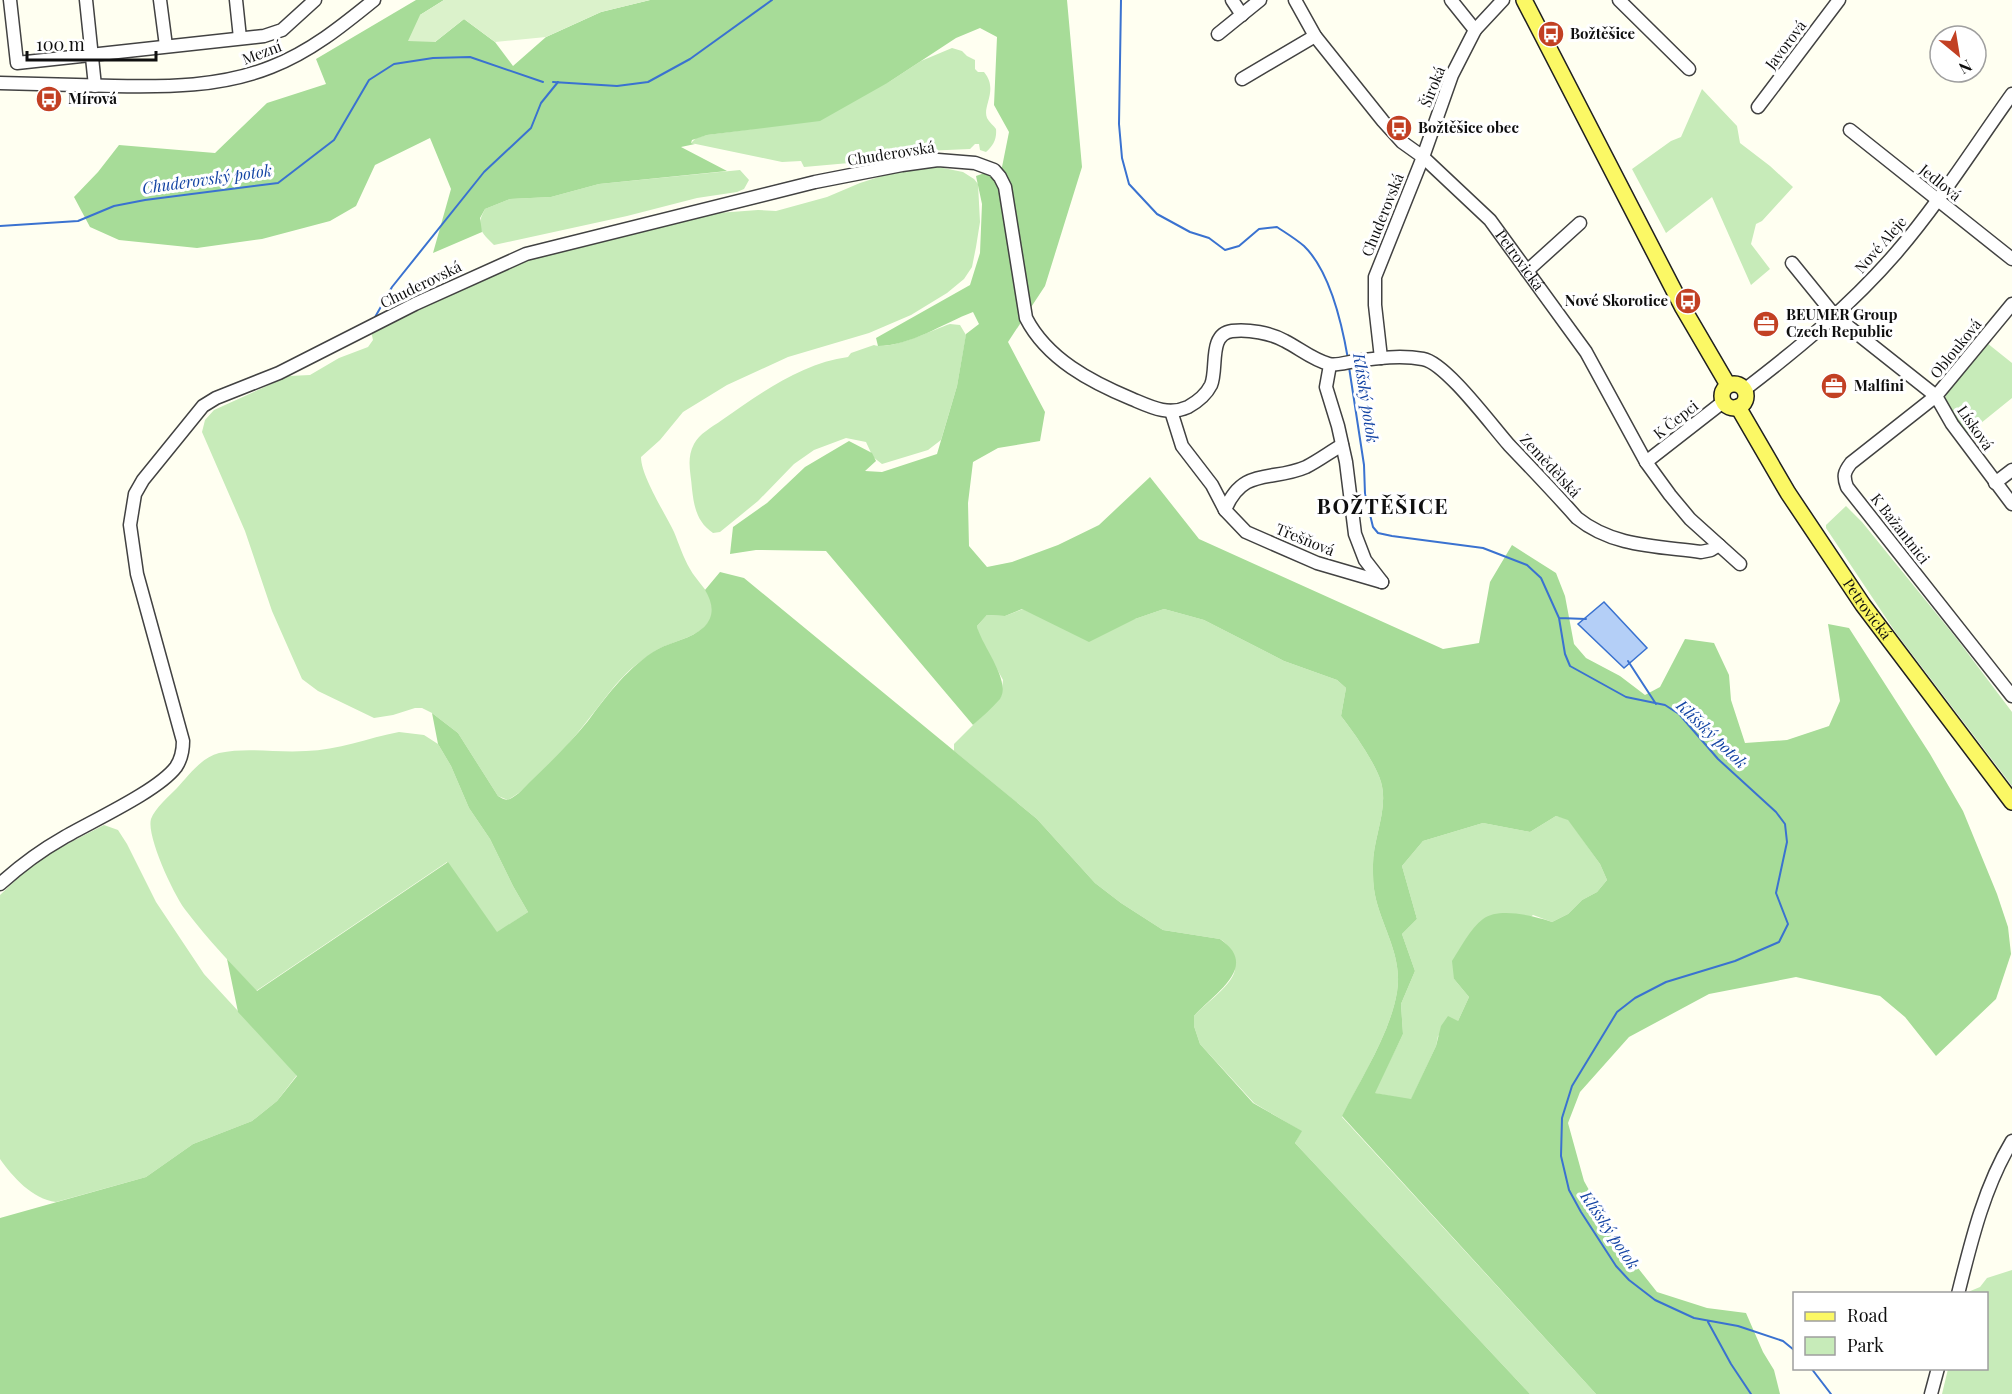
<svg xmlns="http://www.w3.org/2000/svg" width="2012" height="1394" viewBox="0 0 2012 1394" font-family="'Playfair Display',serif">
  <style>
    .green { fill: #c7ebb9 }
    .forest { fill: #a7dc98; fill-rule: evenodd }
    .pitch { fill: #dbf2cb }
    .water { fill: #b4cff7; stroke: #3a72d0; stroke-width: 1.5 }
    .lines { fill: none; stroke-linecap: round; stroke-linejoin: round }
    .stream { stroke: #3a72d0; stroke-width: 2 }
    .minor-casing { stroke: #424242; stroke-width: 15 }
    .major-casing { stroke: #202020; stroke-width: 18 }
    .minor { stroke: #fff; stroke-width: 12 }
    .major { stroke: #fbf865; stroke-width: 15 }
    .labels { text-anchor: middle; stroke-width: 6; stroke-linejoin: round; paint-order: stroke }
    .poi-label { font-size: 15px; font-weight: bold; fill: #0f0f0f; stroke: #fff; text-anchor: start }
    .street-label { font-size: 15px; fill: #0f0f0f; stroke: #fff }
    .water-label { font-size: 16px; font-style: italic; fill: #1545a4; stroke: #fff }
    .district-label { font-size: 21px; font-weight: bold; letter-spacing: 1.5px; fill: #0f0f0f; stroke: #fff }
  </style>
  <rect width="100%" height="100%" fill="#fffff1"/>
  <path class="green" d="M952 48 962 51 967 56 975 60V69L978 72H984C999 90 982 106 987 118 989 122 994 126 996 129 997 139 993 146 986 152L980 150 979 144H975L970 149 901 152 872 161 804 167 801 161 782 162 691 143 696 138 707 135 752 129 889 82 921 61Z
    M1702 89 1737 126 1740 143 1770 166 1793 187 1762 221 1756 224 1751 244 1770 269 1751 285 1712 197 1666 233 1632 169 1671 141 1681 137Z
    M938 167 963 172 974 179 978 184 980 222 976 247 972 267 964 279 947 293 911 315 869 333 788 357 727 385 683 412 660 440 641 457C641 476 665 513 674 532 679 544 683 557 690 569 696 580 709 591 712 603 718 634 677 639 658 649 649 655 640 662 632 668 616 682 604 700 591 716 570 743 537 783 508 800L498 796 458 733 432 713 422 708H415L393 715 374 718 318 691 302 679 272 611 245 531 202 432 205 420 214 410 289 376 310 375 339 358 368 347 373 340 371 331 451 294 507 264 591 245 635 232 718 213 758 210 776 211 827 197 860 183 888 174 921 168Z
    M740 170 749 180 744 189 737 192 697 198 627 216 494 245C481 232 475 227 485 209L510 199 551 197 599 184Z
    M950 324 960 325 966 335 957 386 941 440 928 450 882 464 873 457 866 442 846 438 814 450 794 464 758 501 720 532 713 533C697 522 694 507 692 489 691 473 686 459 694 444 699 434 712 427 722 420 759 394 802 363 848 357L851 353 874 345C890 351 932 330 950 324Z
    M1987 343 2012 363V398L1965 436 1945 398 1949 389Z
    M1846 506 1862 522 1957 639 2012 712V786L1896 633 1826 528V525Z
    M1023 609 1049 621 1135 619 1164 609 1204 620 1284 661 1337 680 1346 688 1341 716C1353 731 1376 764 1381 782 1389 810 1372 839 1373 868 1373 876 1373 886 1375 895 1382 928 1403 956 1397 992 1390 1034 1361 1078 1342 1117L1596 1394H1530L1295 1143 1301 1131 1254 1103 1200 1044 1194 1026V1016C1204 1004 1235 984 1235 968 1235 964 1232 958 1231 954 1228 946 1227 943 1220 939L1163 930 1121 903 1095 883 1037 819 954 751V744L1001 697 1003 680 979 636 977 626 987 615 1005 616Z
    M399 732 424 735 438 744 451 766 469 808 490 839 513 886 528 912 497 933 447 862 256 991C233 965 208 940 187 912 175 898 146 836 151 819 155 808 169 796 177 788 188 776 202 757 219 753 248 747 276 753 306 751 338 750 368 738 399 732Z
    M1556 816 1568 819 1600 864 1607 880 1597 892 1582 900 1568 914 1552 922 1533 915 1454 979 1469 997 1458 1021 1438 1036 1436 1046 1411 1100 1374 1093 1403 1034 1401 1004 1415 971 1402 934 1417 919 1402 866 1423 841 1483 823 1530 832Z
    M104 825 118 830 127 844 156 902 204 974 297 1075 277 1101 252 1121 193 1144 146 1177 56 1202C32 1199 13 1177 0 1159V895L38 859Z
    M2012 1270V1394H1942L1948 1369 1986 1368V1294L1967 1293 1968 1292 1980 1287 1987 1278Z"/>
  <path class="forest" d="M416 0H444L420 15 435 42 464 19 495 42 513 66 546 37 601 12 650 0H1067L1082 167 1045 286 1008 342 1045 412 1040 441 998 448 973 462 968 503 969 546 987 567 1012 562 1058 545 1099 525 1150 477 1199 539 1443 649 1479 643 1490 582 1512 545 1556 573 1565 596 1574 644 1586 658 1620 676 1645 695 1660 687 1685 639 1714 643 1729 675 1731 700 1745 743 1787 740 1829 726 1840 701 1828 624 1849 628 1930 754 1963 811 1997 894 2008 927 2011 954 1996 999 1936 1056 1905 1017 1880 996 1796 977 1709 994 1629 1037 1580 1092 1568 1123 1584 1181 1619 1244 1657 1292 1707 1308 1746 1313 1763 1352 1774 1370 1780 1394H1596L1342 1116C1361 1078 1390 1034 1397 992 1403 956 1382 928 1375 895 1373 886 1373 876 1373 868 1372 839 1389 810 1381 782 1376 764 1353 731 1341 716L1346 688 1337 680 1284 661 1204 620 1164 609 1135 619 1089 642 1022 609 1005 616 987 615 977 626C981 645 1012 681 1000 699 992 708 982 717 973 725L826 551 756 550 730 554 733 527 767 503 805 467 849 441 872 453 876 461 865 471 882 472 937 454 957 386 966 334 979 324 973 312C944 323 910 346 878 346L876 338 970 285 980 253 982 204 976 176 1002 167 1009 132 994 105 997 37 980 28 956 38 889 82 820 121 707 135 692 140 691 143 695 144 681 147 727 171 599 184 551 197 510 199 485 209 480 218 482 232 433 253 451 189 430 138 375 165 356 206 330 221 262 239 197 248 119 240 90 227 74 197 98 172 119 145 215 153 267 103 326 84 316 59ZM1556 816 1568 820 1600 864 1607 880 1597 892 1582 900 1568 914 1552 922C1535 916 1499 907 1483 919 1470 929 1461 947 1452 961L1454 979 1469 997 1458 1021 1448 1016 1441 1026 1436 1046 1411 1099 1375 1093 1403 1034 1401 1004 1415 971 1402 934 1417 919 1402 866 1423 841 1483 823 1530 832Z
    M720 572 744 578 1037 819 1095 883 1121 903 1163 930 1220 939C1261 967 1213 994 1194 1016V1026L1200 1044 1253 1103 1302 1131 1295 1143 1530 1394H0V1218L146 1177 193 1144 252 1121 277 1101 297 1076 238 1012 227 959 257 991 448 862 497 932 528 912 513 886 490 839 469 808 451 766 438 744 432 713 458 733 498 796C502 798 505 801 510 799 518 795 525 787 531 781 551 762 571 742 588 721 608 694 629 666 658 649 673 641 691 639 704 627 715 616 713 603 705 590Z"/>
  <path class="pitch" d="M444 0H650L601 12 546 37 495 42 464 19 435 42 408 41 420 15Z"/>
  <path class="water" d="M1604 602 1647 648 1624 668 1578 624Z"/>
  <g class="lines">
    <path class="stream" d="M1121 0 1119 124 1122 158 1129 184 1157 214 1190 232 1209 238 1225 250 1239 246 1259 229 1277 227C1286 233 1296 239 1304 246 1330 271 1342 324 1348 359
      M553 82 617 86 648 82 690 59 772 0
      M0 226 78 221 114 206 145 200 278 183 334 140 369 80 394 64 433 58 470 57 543 82
      M374 319 392 287 484 172 531 128 541 103 558 82
      M1349 367 1364 465 1365 494 1373 527 1378 533 1392 536 1483 548 1527 565 1541 578 1559 618 1565 654 1570 666 1626 697 1665 705 1679 714 1718 759 1776 812 1785 824 1787 842 1776 893 1788 924 1779 942 1735 961 1666 982 1635 998 1617 1012 1572 1086 1562 1118 1561 1156 1569 1190 1581 1212 1616 1266 1629 1280 1655 1300 1694 1318 1738 1326 1783 1341 1794 1350
      M1559 618 1586 619
      M1628 661 1656 704
      M1708 1322 1731 1364 1751 1394
      M1811 1368 1831 1394"/>
    <defs>
      <g id="minor">
        <path d="M10 0 17 63 264 36 282 30 315 0"/>
        <path d="M86 0 95 86"/>
        <path d="M160 0 166 46"/>
        <path d="M236 0 240 38"/>
        <path d="M1232 0 1242 15"/>
        <path id="s1" d="M1295 0 1315 36 1383 121 1402 142 1423 157 1490 220 1586 352 1646 462 1670 495 1690 519 1740 564"/>
        <path d="M1451 0 1475 30"/>
        <path d="M1619 0 1689 69"/>
        <path d="M1218 34 1260 0"/>
        <path d="M1242 79 1315 36"/>
        <path d="M0 83C38 84 76 85 114 86 167 87 221 87 271 67 310 52 342 26 374 0"/>
        <path d="M1758 107 1839 0"/>
        <path d="M1850 130 2012 259"/>
        <path d="M1792 263 1835 316 1936 396 2012 304"/>
        <path d="M1527 271 1580 223"/>
        <path d="M1381 358 1375 305V277L1423 157 1452 75 1475 30 1503 0"/>
        <path d="M1330 365 1326 387 1338 426 1346 462 1355 534 1365 560 1382 582"/>
        <path d="M1744 390C1799 348 1851 305 1896 253 1939 203 1974 147 2012 94"/>
        <path d="M1171 411 1182 446 1212 485 1225 510"/>
        <path d="M1342 445C1330 452 1318 461 1306 467 1272 482 1243 466 1225 510L1246 532 1317 563 1382 582"/>
        <path d="M1646 462 1723 402"/>
        <path d="M1995 483 2012 470"/>
        <path d="M2012 504 1952 424 1936 396 1851 463C1844 472 1843 476 1847 487L2012 696"/>
        <path d="M0 884C20 866 40 851 63 838 92 821 158 791 176 767 182 758 183 750 183 741L137 574 130 525 135 494 143 480 203 406 216 398 279 373 415 304 526 254 815 182 902 165 938 160 975 163 994 170 1000 177 1005 187 1026 318C1047 359 1091 382 1132 399 1151 407 1168 416 1188 407 1197 402 1206 395 1211 385 1218 369 1208 334 1232 331 1248 329 1271 333 1285 341 1299 348 1313 360 1329 364 1336 366 1348 362 1356 361 1378 358 1401 355 1423 359 1446 363 1492 426 1509 445 1532 469 1555 493 1577 518 1613 547 1657 546 1701 552L1711 550 1719 545"/>
        <path d="M1958 1294C1971 1242 1984 1187 2012 1141"/>
        <path d="M1931 1394 1938 1368"/>
      </g>
      <g id="major">
        <path d="M1524 0 1683 308 1728 385"/>
        <circle cx="1734" cy="396" r="12"/>
        <path id="s2" d="M1738 407 1788 493 1863 605 2012 802"/>
      </g>
    </defs>
    <use href="#minor" class="minor-casing"/>
    <use href="#major" class="major-casing"/>
    <use href="#minor" class="minor"/>
    <use href="#major" class="major"/>
  </g>
  <defs>
    <symbol id="bus-disc" viewBox="-11 -11 22 22"><circle r="9.5" fill="#c24023" stroke="#fff"/><path d="M-5-6H5V4H4V6H2V4H-2V6H-4V4H-5ZM-3.5-4V0h7V-4ZM-3.5 1.2v1.5H-2V1.2ZM2 1.2v1.5H3.5V1.2Z" fill="#fff"/></symbol>
    <symbol id="office-disc" viewBox="-11 -11 22 22"><circle r="9.5" fill="#c24023" stroke="#fff"/><path d="M-6-3h4V-5.5h4V-3h4V5H-6ZM-1-4.5V-3h2v-1.5ZM-6 0V1H6V0Z" fill="#fff"/></symbol>
  </defs>
  <g fill-rule="evenodd">
    <use href="#bus-disc" x="1536" y="19" width="30" height="30"/>
    <use href="#bus-disc" x="34" y="84" width="30" height="30"/>
    <use href="#bus-disc" x="1384" y="113" width="30" height="30"/>
    <use href="#bus-disc" x="1673" y="286" width="30" height="30"/>
    <use href="#office-disc" x="1751" y="309" width="30" height="30"/>
    <use href="#office-disc" x="1819" y="371" width="30" height="30"/>
  </g>
  <g class="labels">
    <g class="poi-label">
      <text x="1570" y="39">Božtěšice</text>
      <text x="68" y="104">Mírová</text>
      <text x="1418" y="133">Božtěšice obec</text>
      <text x="1668" y="306" text-anchor="end">Nové Skorotice</text>
      <text x="1786" y="320">BEUMER Group<tspan x="1786" dy="17">Czech Republic</tspan></text>
      <text x="1854" y="391">Malfini</text>
    </g>
    <g class="street-label">
      <text transform="translate(1786 45) rotate(-53)" y="5">Javorová</text>
      <text transform="translate(262 53) rotate(-21)" y="5">Mezní</text>
      <text transform="translate(1433 87) rotate(-68)" y="5">Široká</text>
      <text transform="translate(891 154) rotate(-9)" y="5">Chuderovská</text>
      <text transform="translate(1940 183) rotate(39)" y="5">Jedlová</text>
      <text transform="translate(1383 215) rotate(-68)" y="5">Chuderovská</text>
      <text transform="translate(1881 245) rotate(-49)" y="5">Nové Aleje</text>
      <text dy="5" stroke="none"><textPath href="#s1" startOffset="346">Petrovická</textPath></text>
      <text transform="translate(421 285) rotate(-26)" y="5">Chuderovská</text>
      <text transform="translate(1956 349) rotate(-51)" y="5">Oblouková</text>
      <text transform="translate(1676 420) rotate(-38)" y="5">K Čepci</text>
      <text transform="translate(1975 428) rotate(55)" y="5">Lísková</text>
      <text transform="translate(1550 466) rotate(47)" y="5">Zemědělská</text>
      <text transform="translate(1900 529) rotate(52)" y="5">K Bažantnici</text>
      <text transform="translate(1305 540) rotate(22)" y="5">Třešňová</text>
      <text dy="5" stroke="none"><textPath href="#s2" startOffset="240">Petrovická</textPath></text>
    </g>
    <g class="water-label">
      <text transform="translate(207 179) rotate(-8)" y="6">Chuderovský potok</text>
      <text transform="translate(1366 398) rotate(81)" y="6">Klíšský potok</text>
      <text transform="translate(1712 734) rotate(44)" y="6">Klíšský potok</text>
      <text transform="translate(1610 1230) rotate(56)" y="6">Klíšský potok</text>
    </g>
    <g class="district-label">
      <text x="1383" y="514">BOŽTĚŠICE</text>
    </g>
  </g>
  <rect x="1793" y="1292" width="195" height="78" fill="#ffffff" stroke="#9f9f9f" stroke-width="1.5"/>
  <rect x="1805" y="1312" width="30" height="9" fill="#fbf865" stroke="#9f9f9f" stroke-width="1.5"/>
  <text x="1847" y="1322" font-size="18" fill="#0f0f0f">Road</text>
  <rect x="1805" y="1337" width="30" height="18" fill="#c7ebb9" stroke="#9f9f9f" stroke-width="1.5"/>
  <text x="1847" y="1352" font-size="18" fill="#0f0f0f">Park</text>
  <g transform="translate(1958 54) rotate(150)"><circle r="28" fill="#ffffff" stroke="#9f9f9f" stroke-width="1.5"/>
  <path d="M0-4.5L10 22L0 15L-10 22Z" fill="#c24023"/>
  <text y="-9" font-size="16" font-weight="bold" text-anchor="middle" fill="#0f0f0f">N</text>
  </g>
  <path d="M27 51v9h129v-9" fill="none" stroke="#0f0f0f" stroke-width="3"/>
  <text x="36" y="51" font-size="18" fill="#0f0f0f" stroke="#ffffff" stroke-width="4.5" paint-order="stroke">100 m</text>
</svg>
